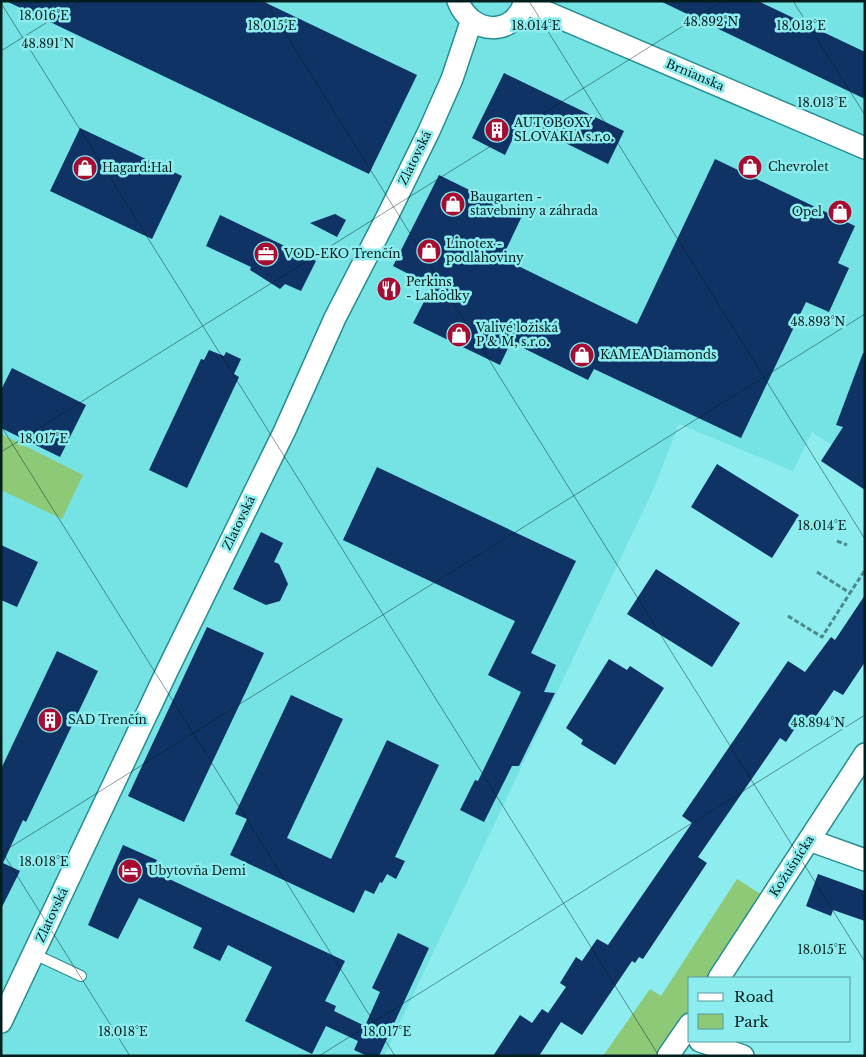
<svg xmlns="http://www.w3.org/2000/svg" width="866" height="1057" viewBox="0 0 866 1057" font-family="'Libre Baskerville',serif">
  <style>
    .built { fill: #75e2e4 }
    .green { fill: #8dc977 }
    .building { fill: #0f3365 }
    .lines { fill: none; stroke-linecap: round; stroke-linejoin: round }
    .lane-casing { stroke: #278e91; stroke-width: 12 }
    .street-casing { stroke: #278e91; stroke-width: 24 }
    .path { stroke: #4b8b8c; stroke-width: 3; stroke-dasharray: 5 2.5; stroke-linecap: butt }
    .lane { stroke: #fff; stroke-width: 10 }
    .street { stroke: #fff; stroke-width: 21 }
    .ticks { fill: none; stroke: #001e1e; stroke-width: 1; stroke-opacity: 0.45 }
    .labels { text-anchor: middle; stroke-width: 5; stroke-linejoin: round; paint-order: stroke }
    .street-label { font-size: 12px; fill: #001e1e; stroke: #8decee }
    .poi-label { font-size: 12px; fill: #001e1e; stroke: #8decee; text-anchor: start }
    .ticks-label { font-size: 12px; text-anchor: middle; fill: #001e1e; stroke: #8decee; stroke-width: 5; stroke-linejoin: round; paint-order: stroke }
  </style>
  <rect width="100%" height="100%" fill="#8decee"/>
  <path class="built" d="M1 1H865V467L812 432 793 471 679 424 654 488 384 1056H1Z"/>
  <path class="green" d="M1 434 83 475 62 519 1 490Z
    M737 879 770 900 722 978H690V1031L671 1056H603L650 989 661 996Z"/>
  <path class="building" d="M6 1H262L417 75 369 174Z
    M660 1H758L865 52V99Z
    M504 73 624 131 608 164 521 121 505 155 472 138Z
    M80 128 182 176 152 239 50 191Z
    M715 159 855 226 838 263 849 268 829 312 806 302 741 438 594 369 588 380 511 342 500 365 413 323 432 286 393 266 439 175 522 216 502 258 637 324Z
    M335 214 346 220 337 237 310 223Z
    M220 215 316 261 301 291 285 284 280 289 250 270 251 267 206 246Z
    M209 350 224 356 226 352 241 359 234 374 239 377 187 488 149 470 201 359 204 360Z
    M863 353H865V490L821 461 843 427 836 425Z
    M12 368 86 405 60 457 1 428V390Z
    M717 464 799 515 772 558 691 507Z
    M377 467 576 561 531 653 556 665 544 692 555 693 519 766H512L484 822 460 810 475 780 478 781 521 692 488 675 515 621 343 540Z
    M261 532 283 543 274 562 279 564 288 584 280 601 266 605 233 589Z
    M1 545 38 562 17 607 1 600Z
    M656 569 740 623 712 667 627 614Z
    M865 595V662L843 695 834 690 812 722 803 716 786 742 780 738 698 857 707 863 643 959 639 957 635 963 632 961 582 1035 561 1022 539 1056H493L520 1015 532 1023 542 1009 548 1013 566 987 560 983 576 957 582 961 597 939 608 945 692 823 682 816 788 661 805 672 831 637 835 640Z
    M207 627 264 653 184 822 128 796Z
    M57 651 98 671 26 822 23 820 3 863 20 871 1 909V769Z
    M609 659 627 670 630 666 664 688 615 765 581 744 583 740 566 728Z
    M291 695 343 719 287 838 331 859 387 740 439 765 395 857 405 861 396 879 387 874 382 883 380 882 374 894 365 890 354 913 230 855 247 819 235 814Z
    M123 845 157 860 152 871 345 961 325 1001 336 1006 334 1011 365 1026 380 992 372 988 398 933 429 948 379 1056H367L354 1050 358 1041 326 1026 312 1054 245 1021 272 967 228 945 220 961 193 948 202 928 139 898 118 939 88 925Z
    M818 874 865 891V921L833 910 831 916 806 906Z"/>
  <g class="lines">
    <defs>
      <path id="lane" d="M34 954 81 976"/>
      <path id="street" d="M458 1C471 35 514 38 525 1
        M525 3 865 148
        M809 840 865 860
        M719 978 865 754
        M1 1022 168 669 285 430 335 318 387 217 429 131 452 79 471 22
        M700 1041 743 1056
        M668 1056 690 1024"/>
    </defs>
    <use href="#lane" class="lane-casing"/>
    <use href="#street" class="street-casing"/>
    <path class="path" d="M837 541 847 545
      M817 572 850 593 865 570
      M788 616 822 637 850 593"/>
    <use href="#lane" class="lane"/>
    <use href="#street" class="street"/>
  </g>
  <path class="ticks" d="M265 1 865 962M529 1 865 539M793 1 865 115M1 3 659 1056M1 51 81 1M1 426 395 1056M1 452 723 1M1 850 130 1056M1 853 865 314M319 1056 865 715"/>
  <defs>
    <symbol id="building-disc" viewBox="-11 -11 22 22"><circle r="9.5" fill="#a60b31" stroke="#8decee"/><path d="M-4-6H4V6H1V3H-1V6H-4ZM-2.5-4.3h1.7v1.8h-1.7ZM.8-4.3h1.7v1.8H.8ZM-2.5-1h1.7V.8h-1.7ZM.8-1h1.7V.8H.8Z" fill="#fff"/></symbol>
    <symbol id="shop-disc" viewBox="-11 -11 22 22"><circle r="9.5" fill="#a60b31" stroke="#8decee"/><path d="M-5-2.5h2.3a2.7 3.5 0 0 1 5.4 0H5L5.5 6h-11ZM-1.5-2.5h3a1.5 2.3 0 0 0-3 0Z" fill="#fff"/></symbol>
    <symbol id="office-disc" viewBox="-11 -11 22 22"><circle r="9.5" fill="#a60b31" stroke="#8decee"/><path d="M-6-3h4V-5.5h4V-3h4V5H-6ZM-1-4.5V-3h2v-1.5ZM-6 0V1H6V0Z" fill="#fff"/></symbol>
    <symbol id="restaurant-disc" viewBox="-11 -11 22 22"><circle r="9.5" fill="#a60b31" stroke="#8decee"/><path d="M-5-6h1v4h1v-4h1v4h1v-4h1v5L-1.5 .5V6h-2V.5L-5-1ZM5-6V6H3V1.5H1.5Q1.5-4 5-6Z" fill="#fff"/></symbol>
    <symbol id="hotel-disc" viewBox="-11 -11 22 22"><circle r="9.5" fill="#a60b31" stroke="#8decee"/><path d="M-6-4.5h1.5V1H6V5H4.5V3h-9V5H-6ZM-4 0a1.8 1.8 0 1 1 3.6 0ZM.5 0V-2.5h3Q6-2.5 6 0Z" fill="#fff"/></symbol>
  </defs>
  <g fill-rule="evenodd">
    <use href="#building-disc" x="483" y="116" width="28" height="28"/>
    <use href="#shop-disc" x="736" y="153" width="28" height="28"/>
    <use href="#shop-disc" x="71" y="154" width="28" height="28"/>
    <use href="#shop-disc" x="439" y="190" width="28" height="28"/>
    <use href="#shop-disc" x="826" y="198" width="28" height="28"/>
    <use href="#shop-disc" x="415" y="237" width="28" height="28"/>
    <use href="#office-disc" x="252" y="240" width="28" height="28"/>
    <use href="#restaurant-disc" x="375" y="275" width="28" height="28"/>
    <use href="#shop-disc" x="445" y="321" width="28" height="28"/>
    <use href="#shop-disc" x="568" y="341" width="28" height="28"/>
    <use href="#building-disc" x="36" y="706" width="28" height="28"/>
    <use href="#hotel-disc" x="116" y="857" width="28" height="28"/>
  </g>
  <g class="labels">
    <g class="street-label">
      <text transform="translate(695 75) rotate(23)" y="4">Brnianska</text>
      <text transform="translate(415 158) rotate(-64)" y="4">Zlatovská</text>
      <text transform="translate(239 523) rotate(-64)" y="4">Zlatovská</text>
      <text transform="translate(792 866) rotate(-57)" y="4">Kožušnícka</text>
      <text transform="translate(52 915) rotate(-65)" y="4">Zlatovská</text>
    </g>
    <g class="poi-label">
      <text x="514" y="127">AUTOBOXY<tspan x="514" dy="14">SLOVAKIA s.r.o.</tspan></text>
      <text x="768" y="171">Chevrolet</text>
      <text x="102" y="172">Hagard:Hal</text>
      <text x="470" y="201">Baugarten -<tspan x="470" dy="14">stavebniny a záhrada</tspan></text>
      <text x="822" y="216" text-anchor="end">Opel</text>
      <text x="446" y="248">Linotex -<tspan x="446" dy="14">podlahoviny</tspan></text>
      <text x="284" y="258">VOD-EKO Trenčín</text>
      <text x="406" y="286">Perkins<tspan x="406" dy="14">- Lahôdky</tspan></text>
      <text x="476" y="332">Valivé ložiská<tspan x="476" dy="14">P &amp; M, s.r.o.</tspan></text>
      <text x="600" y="359">KAMEA Diamonds</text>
      <text x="68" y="724">SAD Trenčín</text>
      <text x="148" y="875">Ubytovňa Demi</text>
    </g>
  </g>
  <g class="ticks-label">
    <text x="44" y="20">18.016°E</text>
    <text x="711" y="26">48.892°N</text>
    <text x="272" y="30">18.015°E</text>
    <text x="536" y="30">18.014°E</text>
    <text x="801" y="30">18.013°E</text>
    <text x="48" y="48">48.891°N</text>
    <text x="822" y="107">18.013°E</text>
    <text x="818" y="326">48.893°N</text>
    <text x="44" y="443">18.017°E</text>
    <text x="822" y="530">18.014°E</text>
    <text x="818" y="727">48.894°N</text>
    <text x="44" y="866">18.018°E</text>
    <text x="822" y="954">18.015°E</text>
    <text x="123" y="1036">18.018°E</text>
    <text x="387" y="1036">18.017°E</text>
  </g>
  <rect width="866" height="1057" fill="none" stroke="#001e1e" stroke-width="5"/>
  <rect x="688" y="977" width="162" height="65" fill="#8decee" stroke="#559a9b"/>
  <rect x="698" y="993" width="25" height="8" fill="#ffffff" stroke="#559a9b"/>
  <text x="734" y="1002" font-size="15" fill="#001e1e">Road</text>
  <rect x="698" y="1014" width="25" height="15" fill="#8dc977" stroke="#559a9b"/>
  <text x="734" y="1027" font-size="15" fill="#001e1e">Park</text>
</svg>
